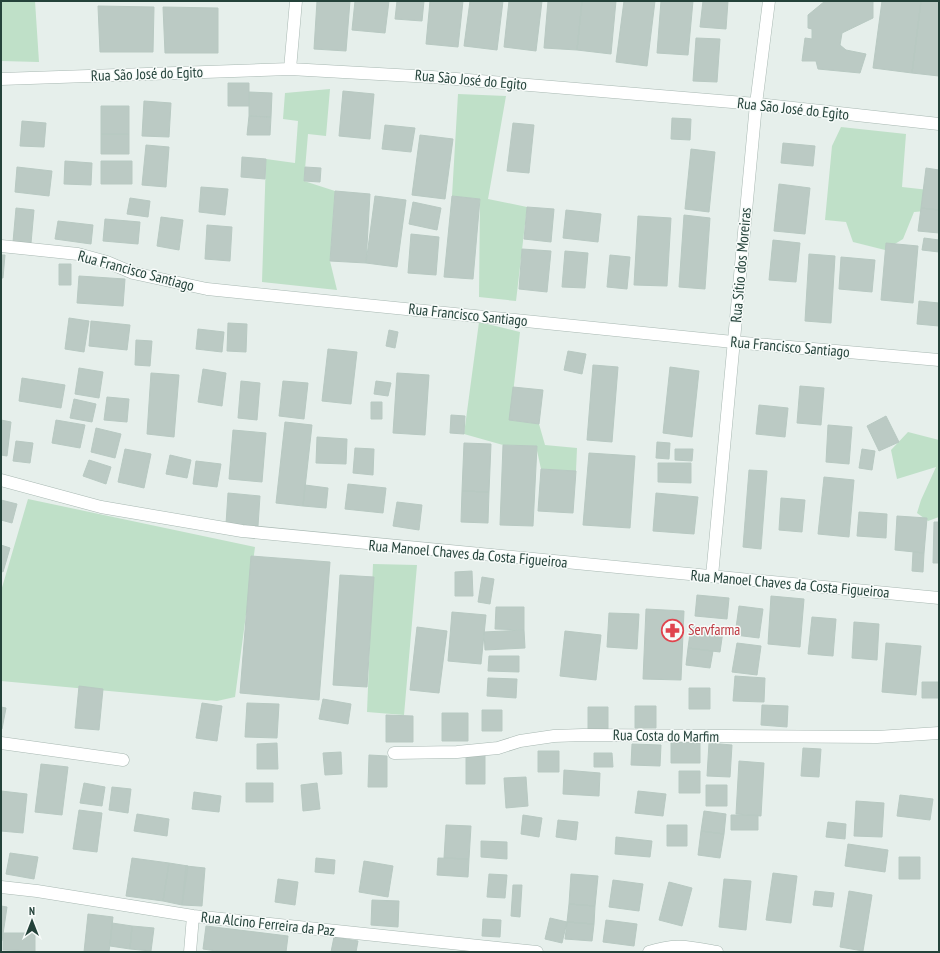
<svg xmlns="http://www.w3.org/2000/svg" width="940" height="953" viewBox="0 0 940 953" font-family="'PT Sans Narrow',sans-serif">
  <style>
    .green { fill: #bfe0c8 }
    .building { fill: #bbcac4; stroke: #b8c9c2 }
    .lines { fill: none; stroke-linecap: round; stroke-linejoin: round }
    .minor-casing { stroke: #a8b8b2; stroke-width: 13 }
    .minor { stroke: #fff; stroke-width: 12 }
    .labels { text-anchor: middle; stroke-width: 3; stroke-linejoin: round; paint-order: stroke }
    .street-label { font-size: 15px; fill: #24423a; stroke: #f7fbf9 }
    .health-label { font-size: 15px; fill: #be3a42; stroke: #f7fbf9; text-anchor: start }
  </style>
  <rect width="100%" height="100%" fill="#e6efeb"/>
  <path class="green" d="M1 1H35L39 62 1 61Z
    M330 89 326 136 308 134 304 181 335 191 330 261 337 290 262 282 266 159 295 163 298 121 283 119 285 93Z
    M458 94 506 96 488 199 527 207 516 301 479 297 480 199 452 196Z
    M841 127 906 134 902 187 929 190 926 211 914 212 903 239 885 250 853 242 846 222 825 220 832 146Z
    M479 322 520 332 510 420 539 424 545 445 577 448 576 471 541 469 536 446 503 445 464 434Z
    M908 432 939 440V517L928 521 917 513 921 500 936 467 897 479 891 450Z
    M28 499 255 547 235 697 217 701 1 681V591Z
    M373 564 417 565 404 715 367 712Z"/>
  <path class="building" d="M317 1H350L346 51 314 49Z
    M355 1H389L385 33 352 30Z
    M397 1H424L422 21 395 19Z
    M430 1H463L458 47 426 44Z
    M470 1H503L497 50 464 46Z
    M509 1H542L536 51 504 47Z
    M548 1H582L577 50 544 48Z
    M582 1H616L611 54 577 50Z
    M624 1H655L647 66 616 62Z
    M661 1H693L688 55 657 53Z
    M703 1H728L726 29 700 27Z
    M825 1H873V18L842 33 840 45 846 50 866 54 860 73 818 69 816 61H802L805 38 812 39V29L808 28V15Z
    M882 1H921L912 73 873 68Z
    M921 1H939V76L912 73Z
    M98 6 154 7 153 52H100Z
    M163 7 218 8V53H165Z
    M696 38 720 39 717 82 693 81Z
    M228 83H249V106H228Z
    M343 91 374 94 370 139 339 136Z
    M249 92 272 93 271 117 249 116Z
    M144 101 171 103 169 137 142 136Z
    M101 106H129V134H101Z
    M249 116 271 117 270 135H247Z
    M672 118 691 119 690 140 671 139Z
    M22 121 46 123 44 147 20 146Z
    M513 123 534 125 529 173 507 171Z
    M385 125 415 128 411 152 382 149Z
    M101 134H129V154H101Z
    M420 135 453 139 445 199 412 195Z
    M783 143 815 146 813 166 781 163Z
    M146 145 169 147 166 187 142 185Z
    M691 149 715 152 709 212 685 209Z
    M242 157 266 159 265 179 241 177Z
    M65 161 92 163 91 185 64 184Z
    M101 161H132V184H101Z
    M17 167 52 171 49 196 15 192Z
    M305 167 321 168 320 182 304 181Z
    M926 168 939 170V210L921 208Z
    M779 184 810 188 805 234 774 231Z
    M201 187 228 189 225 215 199 212Z
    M335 191 370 194 366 263 330 261Z
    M375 196 406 200 397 267 366 263Z
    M452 196 480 199 473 279 444 277Z
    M130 198 150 201 148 217 127 214Z
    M413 202 441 208 437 230 409 224Z
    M527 207 554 209 551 242 524 239Z
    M16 208 34 210 31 243 13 242Z
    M921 208 939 210V233L918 231Z
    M566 210 601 214 598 242 563 238Z
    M684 215 710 218 705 289 679 287Z
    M638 216 671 218 667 286 634 285Z
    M161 217 183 220 179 250 157 246Z
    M105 219 140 222 138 244 103 241Z
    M58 221 93 225 91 244 55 239Z
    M207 225 232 227 230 261 205 259Z
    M411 234 439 237 436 275 408 273Z
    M924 238 939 240V252L922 250Z
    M773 240 800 243 796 282 769 280Z
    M886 243 918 246 913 303 881 300Z
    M522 249 551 251 547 292 519 289Z
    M565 251 588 253 585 288 562 287Z
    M809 254 835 256 831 323 805 321Z
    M1 255H5L3 278H1Z
    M610 255 630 257 627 289 607 287Z
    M841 257 875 260 872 292 839 289Z
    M59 264H71V285H59Z
    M79 276 125 279 123 306 77 303Z
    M919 301 939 303V326L917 324Z
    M69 318 89 321 84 352 65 349Z
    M91 321 130 325 127 350 89 346Z
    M228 323 247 324 246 352 227 351Z
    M198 329 224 332 222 352 196 349Z
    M389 330 398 332 395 348 386 346Z
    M136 340 152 341 150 366 135 365Z
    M328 349 357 352 351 404 322 401Z
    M568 351 586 354 582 374 564 370Z
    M593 365 618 367 612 442 587 440Z
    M670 367 699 371 692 437 663 433Z
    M79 368 103 372 99 398 75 394Z
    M203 369 226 373 222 406 198 402Z
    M151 373 179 375 174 437 147 434Z
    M397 373 429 375 425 435 393 433Z
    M22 378 65 385 61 408 19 401Z
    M241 381 260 383 257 420 238 418Z
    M283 381 308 383 304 419 279 416Z
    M376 381 391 383 388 396 374 394Z
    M800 386 824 388 821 425 797 423Z
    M513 387 543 390 539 424 509 420Z
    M107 397 129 399 127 422 104 420Z
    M74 399 96 404 92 422 70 418Z
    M371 402H382V419H371Z
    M759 405 788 408 785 437 756 434Z
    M451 415 465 416 464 434 450 433Z
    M886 416 899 442 879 451 867 426Z
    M1 420 11 422 7 456 1 455Z
    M56 420 85 425 80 448 52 443Z
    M285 422 312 425 303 506 276 503Z
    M828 425 852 427 849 464 826 462Z
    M96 428 121 434 115 458 91 452Z
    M233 430 266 433 262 482 229 479Z
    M317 437 347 439 346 464 316 463Z
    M16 441 33 443 30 463 13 461Z
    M657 442 670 443 669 459 656 458Z
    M464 443 491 444 489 492 462 491Z
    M503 445 537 446 533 526 500 525Z
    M355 448 374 449 373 475 353 473Z
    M125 449 151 454 144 488 118 482Z
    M675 449H693L692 461 675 460Z
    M862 449 875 451 872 470 859 468Z
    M589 453 635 456 630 528 583 525Z
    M170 455 191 460 187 478 166 474Z
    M89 460 111 467 106 484 83 476Z
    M196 461 221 464 217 487 193 484Z
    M658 463H691V483L658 482Z
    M541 469 576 471 573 513 538 511Z
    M749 470 767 471 761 549 743 547Z
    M824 477 854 480 849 537 818 534Z
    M348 484 386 488 383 513 345 509Z
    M305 485 328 488 326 508 303 506Z
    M462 491 489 492 488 523 461 522Z
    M228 493 260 496 258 526 226 524Z
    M656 493 698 497 694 534 653 531Z
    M781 498 805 500 802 532 779 530Z
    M1 500 17 504 12 523 1 520Z
    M397 502 422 505 419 530 393 526Z
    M859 512 887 514 886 538 857 536Z
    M897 516 927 518 924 553 895 550Z
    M934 522H939V563H933Z
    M1 545 10 548 3 572 1 571Z
    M913 552 924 553 923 572 912 571Z
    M251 556 330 562 319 700 240 693Z
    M472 571 473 596H455V572Z
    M340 575 374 577 367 687 333 685Z
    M482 577 494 579 490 604 478 602Z
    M697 595 729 598 727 619 695 616Z
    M771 596 804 599 800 647 768 644Z
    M739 606 763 609 759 638 735 635Z
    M496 607H524V630L495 629Z
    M646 609 684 611 681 680 643 679Z
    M452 612 486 615 481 664 448 661Z
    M609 613 639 614 637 649 607 647Z
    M812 617 836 619 833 656 808 654Z
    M854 622 879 624 877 660 852 658Z
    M691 626 723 631 720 652 688 648Z
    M417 627 447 631 439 693 410 690Z
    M524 630 525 648 485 650 484 632Z
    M565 631 601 635 596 680 560 676Z
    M737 643 761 646 757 675 732 672Z
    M886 643 921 646 916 695 882 692Z
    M688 648 713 651 710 668 686 665Z
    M489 656H519V672L488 671Z
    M735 676 765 678 764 702 733 701Z
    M488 678 517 679 516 698 487 696Z
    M922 682H939V698H922Z
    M79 686 103 689 99 730 75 728Z
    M689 688H710V709H689Z
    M323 699 351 704 348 724 319 719Z
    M202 703 222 706 217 741 196 738Z
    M247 703 279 704 277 738 245 737Z
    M762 705 788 706 787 727 761 725Z
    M635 706H656V728H635Z
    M1 707 6 708 2 729H1Z
    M588 707H608V729H588Z
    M482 710H502V731H482Z
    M442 713H468V741H442Z
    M386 715 413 716V742H386Z
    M671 741 700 742V763H671Z
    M277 743 278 769H257V744Z
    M709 743 732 745 730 777 707 776Z
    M632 744 661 745 660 766 631 765Z
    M803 748 821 749 819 777 801 776Z
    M538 751H559V772H538Z
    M341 752 342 774 325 775 323 753Z
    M594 753H612L613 767H594Z
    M466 754H485V784H466Z
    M369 755 387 756V787H368Z
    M739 761 764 763 761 816 736 814Z
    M41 764 68 767 62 815 35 812Z
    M564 770 600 773 599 796 563 794Z
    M679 771H700V793H679Z
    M526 777 528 806 506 808 504 778Z
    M84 783 105 787 102 806 80 803Z
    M246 783H273V802H246Z
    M317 783 320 809 303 811 301 785Z
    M706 785H727V806H706Z
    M112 787 131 789 128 813 109 810Z
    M1 791 27 794 23 833 1 831Z
    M638 791 666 794 663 816 635 813Z
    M194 792 221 796 219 812 192 809Z
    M900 795 933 799 930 820 897 816Z
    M856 801 884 803 882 837 854 836Z
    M79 810 102 813 97 852 73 849Z
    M704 811 726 814 724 834 701 831Z
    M137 814 169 819 167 836 134 831Z
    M523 815 542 818 539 837 521 834Z
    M731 815H758V830H731Z
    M558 820 578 822 576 840 556 837Z
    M828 822 846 824 845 839 826 837Z
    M446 825 471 826 469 859 444 858Z
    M667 825H687V846H667Z
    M701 831 724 834 720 858 698 855Z
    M616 837 652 841 650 857 615 854Z
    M481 841 507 842V859L481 857Z
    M848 844 888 850 885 872 845 866Z
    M10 853 38 857 34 879 6 874Z
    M899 857H920V879H899Z
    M132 858 169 863 163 901 126 896Z
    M316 858 335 860 334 874 315 872Z
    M438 858 469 859 468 877 437 875Z
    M364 861 393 866 388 897 359 892Z
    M169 863 188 866 182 905 163 901Z
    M186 866 205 868 202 906 182 905Z
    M773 873 797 876 791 923 766 920Z
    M489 874 507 875 505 898 487 897Z
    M571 874 598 876 595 906 569 904Z
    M278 879 298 882 295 905 275 902Z
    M724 879 751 881 746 930 719 927Z
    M613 880 643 884 639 911 609 907Z
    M669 882 692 888 682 926 659 920Z
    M513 885H522L520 917 511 916Z
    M815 891 834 893 832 907 813 905Z
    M849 891 872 895 863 951 840 947Z
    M372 900 399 901 398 927 371 925Z
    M569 904 595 906 594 924 567 922Z
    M1 906 7 907 2 941H1Z
    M88 914 113 917 109 952H84Z
    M550 918 567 922 562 943 545 939Z
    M483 919 501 920 500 937 482 936Z
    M606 920 637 924 634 946 603 942Z
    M567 922 594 924 592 941 565 939Z
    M112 923 132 926 130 949 110 946Z
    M132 926 154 928 151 951 130 949Z
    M206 926 288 936 286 952H223L203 949Z
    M3 933H35V951L3 950Z
    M334 937 358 941 356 952H331Z"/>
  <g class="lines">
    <defs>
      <path id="minor" d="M290 69 296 1
        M1 79 290 69 432 77 756 104 939 124
        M1 246 78 254 107 262 133 273 207 289 733 342 939 360
        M1 480 101 507 242 531 939 598
        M712 576 756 104 769 1
        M1 743 123 760
        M394 753 457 752 498 748 520 741 554 736 583 735 877 737 939 733
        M1 887 37 891 193 916 537 952
        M190 952 193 916
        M649 952C675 943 690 947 717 952"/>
    </defs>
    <use href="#minor" class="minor-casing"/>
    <use href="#minor" class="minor"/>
  </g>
  <defs>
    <symbol id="pharmacy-ring" viewBox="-11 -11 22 22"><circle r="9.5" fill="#f7fbf9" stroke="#e0444e" stroke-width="1.5"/><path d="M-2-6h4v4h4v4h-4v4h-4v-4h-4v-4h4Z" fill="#e0444e"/></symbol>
  </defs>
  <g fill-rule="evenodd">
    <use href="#pharmacy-ring" x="660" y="618" width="25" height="25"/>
  </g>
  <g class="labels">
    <g class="street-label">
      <text transform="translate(147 74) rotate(-2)" y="5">Rua São José do Egito</text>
      <text transform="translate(471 80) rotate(5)" y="5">Rua São José do Egito</text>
      <text transform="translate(793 109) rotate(6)" y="5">Rua São José do Egito</text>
      <text transform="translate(741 265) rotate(-85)" y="5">Rua Sítio dos Moreiras</text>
      <text transform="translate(136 271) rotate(15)" y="5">Rua Francisco Santiago</text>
      <text transform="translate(468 315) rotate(6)" y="5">Rua Francisco Santiago</text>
      <text transform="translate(790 347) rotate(5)" y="5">Rua Francisco Santiago</text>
      <text transform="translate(468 554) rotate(5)" y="5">Rua Manoel Chaves da Costa Figueiroa</text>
      <text transform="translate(790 584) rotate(5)" y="5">Rua Manoel Chaves da Costa Figueiroa</text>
      <text transform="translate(666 736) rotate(1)" y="5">Rua Costa do Marfim</text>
      <text transform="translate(268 924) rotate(6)" y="5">Rua Alcino Ferreira da Paz</text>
    </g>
    <g class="health-label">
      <text x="688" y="635">Servfarma</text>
    </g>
  </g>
  <rect width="940" height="953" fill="none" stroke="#24423a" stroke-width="4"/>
  <g transform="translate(32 921)" stroke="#f7fbf9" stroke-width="3" paint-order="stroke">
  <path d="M0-3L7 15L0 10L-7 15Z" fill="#24423a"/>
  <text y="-6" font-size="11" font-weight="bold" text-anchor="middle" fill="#24423a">N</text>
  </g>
</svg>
